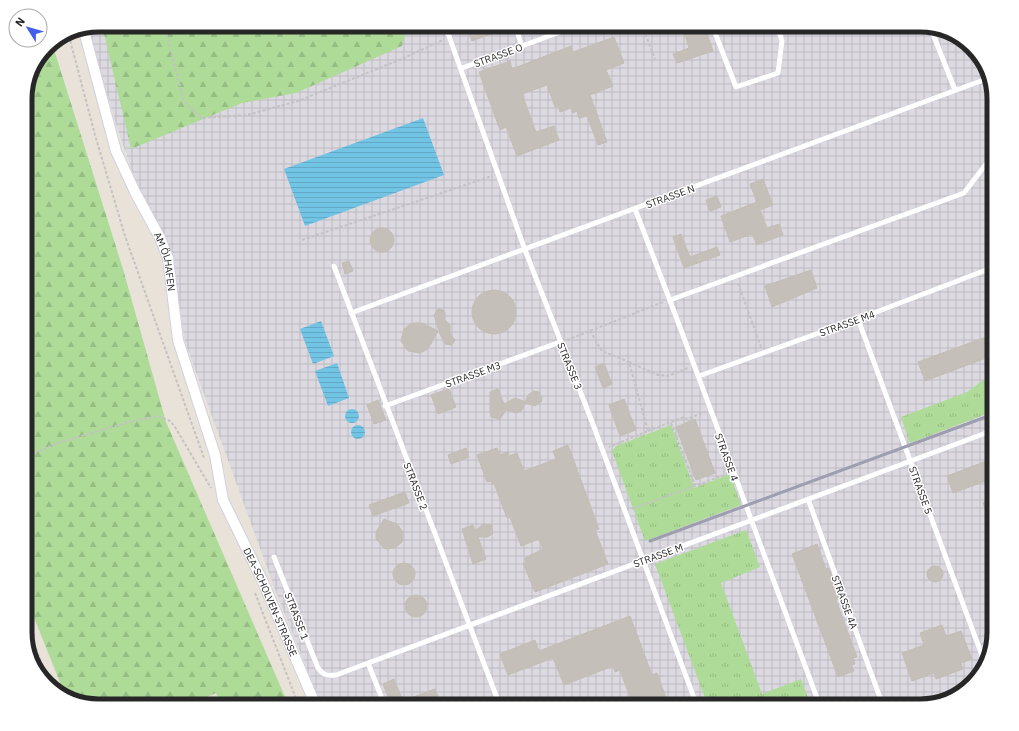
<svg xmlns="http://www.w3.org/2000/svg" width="1019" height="731" viewBox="0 0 1019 731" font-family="'IBM Plex Sans',sans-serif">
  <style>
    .industrial { fill: url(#industrial-grid) }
    .grass { fill: url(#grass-tufts) }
    .forest { fill: url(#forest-firs) }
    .water { fill: url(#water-rules) }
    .building { fill: #c4bfb9; stroke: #c3beb3 }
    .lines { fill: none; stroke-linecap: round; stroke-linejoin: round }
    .lane-casing { stroke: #ced1df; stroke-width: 6 }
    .street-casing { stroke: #ced1df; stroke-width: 12 }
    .path { stroke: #c3c3c3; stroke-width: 2; stroke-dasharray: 3 2; stroke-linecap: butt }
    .lane { stroke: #fff; stroke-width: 5 }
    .street { stroke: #fff; stroke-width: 10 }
    .rail { stroke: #9d9fb0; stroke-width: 3 }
    .labels { text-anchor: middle; stroke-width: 3; stroke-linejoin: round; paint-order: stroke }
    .street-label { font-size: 10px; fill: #272727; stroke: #fff }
    .rim { fill: none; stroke: #272727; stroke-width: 5 }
  </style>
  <defs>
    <pattern id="industrial-grid" width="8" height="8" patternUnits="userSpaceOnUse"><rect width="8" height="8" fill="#dcd9e1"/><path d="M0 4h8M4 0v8" fill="none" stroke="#bdbac1"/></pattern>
    <pattern id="grass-tufts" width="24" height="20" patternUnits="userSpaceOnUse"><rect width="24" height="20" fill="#aedc98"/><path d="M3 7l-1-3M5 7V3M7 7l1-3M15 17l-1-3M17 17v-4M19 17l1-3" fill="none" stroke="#96bd83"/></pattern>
    <pattern id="forest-firs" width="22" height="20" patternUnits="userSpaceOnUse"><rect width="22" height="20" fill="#aedc98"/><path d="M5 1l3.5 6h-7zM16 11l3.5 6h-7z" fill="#96bd83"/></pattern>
    <pattern id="water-rules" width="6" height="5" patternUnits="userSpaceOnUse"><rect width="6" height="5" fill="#72c4e5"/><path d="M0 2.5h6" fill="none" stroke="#63a8c4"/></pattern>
  </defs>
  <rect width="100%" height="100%" fill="#e9e2d9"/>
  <path class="industrial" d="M99 25H921L965 40 986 66 994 98V633L979 677 953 698 920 706H322L277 595 185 342 171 248 137 186 116 124 95 52 89 29Z"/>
  <path class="grass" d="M994 372V411L910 443 901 417 967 392Z
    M671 425 694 488 730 474 741 505 645 541 612 451 616 446Z
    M746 530 760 567 721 583 762 694 801 679 811 706H708L655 564Z"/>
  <path class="forest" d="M102 25H408L402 46 296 93 242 103 131 149Z
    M50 43H52L123 269 166 422 289 706H221L216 693 187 706H98L65 695 25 595V94L33 66Z"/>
  <path class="water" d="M423 118 444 175 305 226 284 169Z
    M321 321 334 356 313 364 300 329Z
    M337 363 349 398 328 406 315 371Z
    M345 416a7 7 0 1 1 14 0a7 7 0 1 1-14 0Z
    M351 432a7 7 0 1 1 14 0a7 7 0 1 1-14 0Z"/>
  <path class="building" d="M466 25H511V26L472 41Z
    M682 25H704L713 51 677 63 673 54 689 48Z
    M614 37 624 63 606 70 613 86 590 95 607 142 598 145 587 116 579 118 577 111 573 113 571 108 560 112 558 106 555 107 547 85 522 94 536 132 554 126 559 140 517 156 506 127 500 130 479 72 510 61 512 69 571 46 573 52Z
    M763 179 773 205 760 210 767 228 779 224 783 235 757 245 752 234 730 242 721 216 757 202 750 184Z
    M717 196 721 207 710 211 706 200Z
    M370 240a12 12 0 1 1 24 0a12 12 0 1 1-24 0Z
    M681 234 690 257 717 247 720 255 684 268 673 237Z
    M349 261 353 271 345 274 342 263Z
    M811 270 817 288 772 307 765 286Z
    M472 312a22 22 0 1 1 44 0a22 22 0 1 1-44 0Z
    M438 309 443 310 445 312V320L450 325V333L455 340 452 345 445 344 440 334 434 315Z
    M412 323H422L438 331 428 349 420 353 408 351 401 341 404 329Z
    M994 334V355L925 381 918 362Z
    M604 363 612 384 603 388 595 367Z
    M449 389 456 407 438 414 431 395Z
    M498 389 504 404 515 398 526 402 521 411 517 413 506 410 500 419 491 417 490 413V392Z
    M534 391 539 392 542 398 541 402 535 406 525 403 528 395Z
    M624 399 636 430 620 436 609 405Z
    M378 400 386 420 374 424 367 405Z
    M695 419 715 473 696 480 676 427Z
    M568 445 599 529 595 530 608 564 535 592 523 563 526 562 525 558 543 549 539 539 521 546 510 517 507 518 494 483 492 484 491 481 487 482 477 455 497 448 500 455 508 452 509 456 517 453 524 471 556 459 553 451Z
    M466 448 469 457 451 464 448 455Z
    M992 459 994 478 953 493 947 476Z
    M405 492 409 503 373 516 369 505Z
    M992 499 994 509 986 512 983 503Z
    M384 519 397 524 403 532 402 542 395 548 385 549 376 539V532Z
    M483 524 492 525 493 533 488 537H478L486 559 473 564 462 529 473 525 475 531Z
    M817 544 826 569 829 568 840 598 836 600 857 657 853 658 855 664 851 665 854 671 838 677 792 554Z
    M393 574a11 11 0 1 1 22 0a11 11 0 1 1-22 0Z
    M927 574a8 8 0 1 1 16 0a8 8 0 1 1-16 0Z
    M405 606a11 11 0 1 1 22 0a11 11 0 1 1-22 0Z
    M630 616 652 675 657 673 669 706H633L620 670 615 672 613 666 564 685 553 658 508 675 500 654 535 640 539 651Z
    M942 625 946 636 961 631 972 659 961 663 963 669 936 679 934 673 912 681 902 653 924 645 920 633Z
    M394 679 403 701 435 689 442 706H392L383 684Z"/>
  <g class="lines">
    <defs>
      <path id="lane" d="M445 25 525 250 591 419 697 706
        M515 25 522 47
        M712 25 736 87 778 73 782 41 777 25
        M931 29 955 90
        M462 68 579 25
        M635 209C699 374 758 540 820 706
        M334 266 500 706
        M670 300 964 193 986 164 994 156
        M351 313 989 78
        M858 319 984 661
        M699 376 858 319 994 267
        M385 406 560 342
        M808 499 883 706
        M274 557 318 668C323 675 327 676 336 675L994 430
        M368 663 383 701
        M915 706 967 687"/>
      <g id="street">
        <path id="s1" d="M84 31 116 151 135 192 160 238 168 258 178 340 215 455 223 500 263 582 316 706"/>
      </g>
    </defs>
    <use href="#lane" class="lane-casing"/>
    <use href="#street" class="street-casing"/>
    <path class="path" d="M164 25 184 102 201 118 247 115 298 101 404 58 443 40
      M642 25 655 59
      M69 36 95 135 125 236 204 458
      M302 240 492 176
      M738 283 761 347
      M590 331 602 351 629 362 648 431 609 447
      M567 340 663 302
      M629 362 658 375 668 376 688 368
      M671 423 695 485
      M648 431 684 417 687 419 705 412
      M25 457 58 443 129 422 158 416 170 421 175 427 211 488
      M632 509 727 474
      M255 593 299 706
      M25 621 51 687"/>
    <use href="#lane" class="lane"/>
    <use href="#street" class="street"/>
    <path class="rail" d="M650 541 994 414"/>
  </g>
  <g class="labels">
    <g class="street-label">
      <text transform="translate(498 55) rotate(-20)" y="4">STRASSE O</text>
      <text transform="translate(670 196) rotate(-20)" y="4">STRASSE N</text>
      <text dy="4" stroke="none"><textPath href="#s1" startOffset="246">AM ÖLHAFEN</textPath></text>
      <text transform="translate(847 323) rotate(-20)" y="4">STRASSE M4</text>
      <text transform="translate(570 366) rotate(68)" y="4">STRASSE 3</text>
      <text transform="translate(473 374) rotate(-20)" y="4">STRASSE M3</text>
      <text transform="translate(727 457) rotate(70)" y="4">STRASSE 4</text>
      <text transform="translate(416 486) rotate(69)" y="4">STRASSE 2</text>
      <text transform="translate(921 490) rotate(70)" y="4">STRASSE 5</text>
      <text transform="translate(658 555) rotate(-20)" y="4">STRASSE M</text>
      <text dy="4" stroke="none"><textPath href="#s1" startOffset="605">DEA-SCHOLVEN-STRASSE</textPath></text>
      <text transform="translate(845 602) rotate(70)" y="4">STRASSE 4A</text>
      <text transform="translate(297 616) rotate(69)" y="4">STRASSE 1</text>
    </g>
  </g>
  <path d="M0 0H1019V731H0ZM99 32H920A67 67 0 0 1 987 99V632A67 67 0 0 1 920 699H99A67 67 0 0 1 32 632V99A67 67 0 0 1 99 32Z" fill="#fff" fill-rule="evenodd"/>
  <path class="rim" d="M99 32H920A67 67 0 0 1 987 99V632A67 67 0 0 1 920 699H99A67 67 0 0 1 32 632V99A67 67 0 0 1 99 32Z"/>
  <g transform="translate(28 28) rotate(307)"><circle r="19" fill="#ffffff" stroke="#a9a9a9"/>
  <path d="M0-3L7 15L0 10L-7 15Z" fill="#435eec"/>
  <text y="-6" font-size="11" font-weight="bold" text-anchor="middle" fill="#272727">N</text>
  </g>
</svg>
